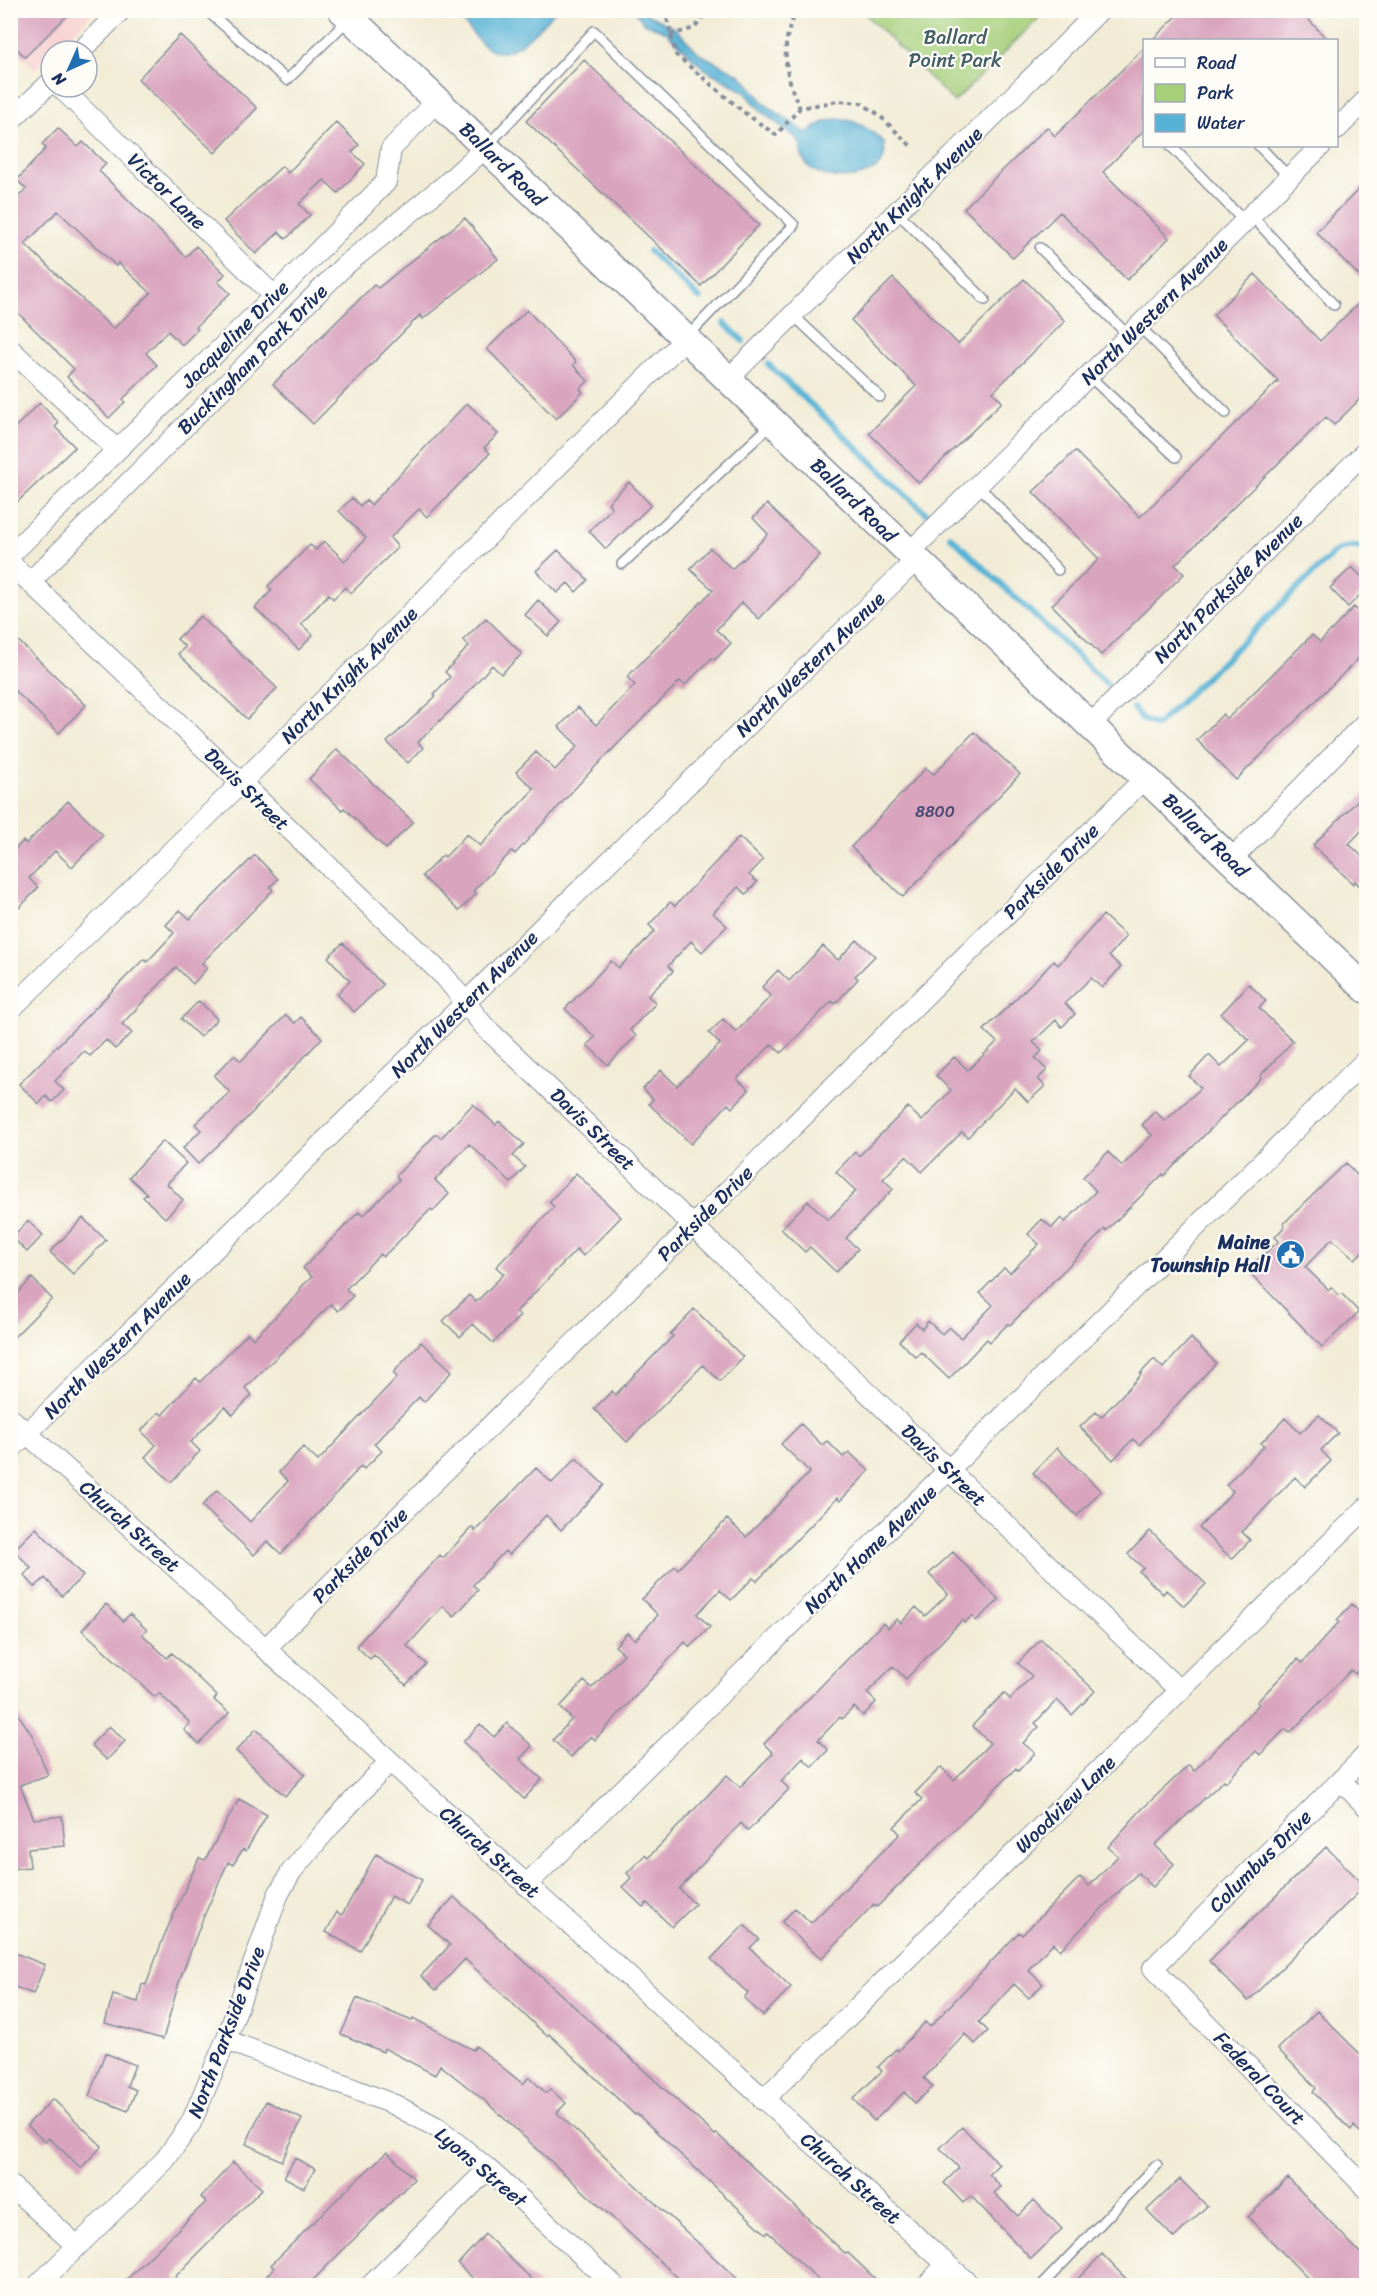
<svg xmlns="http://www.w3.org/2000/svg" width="1377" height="2296" viewBox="0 0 1377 2296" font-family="Sriracha,sans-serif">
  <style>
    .built { fill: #f7d0d0 }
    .green { fill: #a6cf7a; stroke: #607f6c; stroke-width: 1.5 }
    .water { fill: #57b2d5; stroke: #39709a; stroke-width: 1.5 }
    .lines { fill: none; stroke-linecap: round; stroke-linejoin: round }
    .stream { stroke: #57b2d5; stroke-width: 6 }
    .building { fill: #d9a4be; fill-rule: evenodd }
    .lane-casing { stroke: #868e9a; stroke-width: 12 }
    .street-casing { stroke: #868e9a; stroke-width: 22 }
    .secondary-casing { stroke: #868e9a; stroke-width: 30 }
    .path { stroke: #868e9a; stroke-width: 4; stroke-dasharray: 4.5 4.5; stroke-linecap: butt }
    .lane { stroke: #fff; stroke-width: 9 }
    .street { stroke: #fff; stroke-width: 20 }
    .secondary { stroke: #fff; stroke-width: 27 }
    .labels { text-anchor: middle; stroke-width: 4.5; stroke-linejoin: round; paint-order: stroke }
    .number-label { font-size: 16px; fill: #4a4c76 }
    .park-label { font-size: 20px; fill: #455f66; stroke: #fdfcf7 }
    .street-label { font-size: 20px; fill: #1b2f5e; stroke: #fdfcf7 }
    .poi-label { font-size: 20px; font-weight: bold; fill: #1b2f5e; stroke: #fdfcf7; text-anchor: end }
  </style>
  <rect width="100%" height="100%" fill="#fdfcf7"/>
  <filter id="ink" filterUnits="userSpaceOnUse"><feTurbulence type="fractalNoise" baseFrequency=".0167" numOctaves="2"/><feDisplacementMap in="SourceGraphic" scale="12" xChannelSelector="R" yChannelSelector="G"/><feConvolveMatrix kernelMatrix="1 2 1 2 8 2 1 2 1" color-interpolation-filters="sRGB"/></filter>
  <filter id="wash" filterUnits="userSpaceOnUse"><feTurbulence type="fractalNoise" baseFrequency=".008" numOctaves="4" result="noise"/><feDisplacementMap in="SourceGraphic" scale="24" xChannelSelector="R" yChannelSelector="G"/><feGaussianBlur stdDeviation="1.35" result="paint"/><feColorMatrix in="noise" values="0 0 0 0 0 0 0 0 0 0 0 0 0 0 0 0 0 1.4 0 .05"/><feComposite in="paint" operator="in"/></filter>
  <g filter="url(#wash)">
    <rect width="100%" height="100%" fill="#f2ecd6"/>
    <path class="built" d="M10 11H95L54 51H51V54L35 69 11 46Z"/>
    <path class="green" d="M1029 10 1038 19 954 102 862 11Z"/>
    <path class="water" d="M437 11V10L555 11C540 26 511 65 487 48 476 40 467 26 459 16L437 14Z
      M634 11H644L649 15 675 28 700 54 741 75 765 104 807 133C813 130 820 123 827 121 848 114 870 129 884 142 884 147 886 155 883 160 870 186 797 185 801 145L796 138 762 112 745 92 703 68 666 32 644 23Z"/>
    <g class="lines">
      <path class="stream" d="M649 251 700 299
        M724 323 743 341
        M768 364 926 513
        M950 536 1107 684
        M1133 708 1143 720 1156 726 1335 552C1347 546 1354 545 1366 550"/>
    </g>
    <g id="blocks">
      <path class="building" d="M10 10H73L25 57 10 42Z
        M1183 10H1299L1328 40H1152Z
        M180 35 257 108 215 153 138 79Z
        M1144 48V130L1103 172 1169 238 1127 280 1060 212 1013 258 964 208 1047 127 1055 136Z
        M584 60 759 225 701 286 526 121Z
        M336 122 359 145 352 152 365 164 338 193 324 180 299 204 310 215 286 239 279 232 256 254 224 221 282 166 288 173Z
        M58 128 78 147 83 142 106 164 99 171 186 257 196 246 225 274 218 282 230 293 196 327 198 329 182 345 168 331 146 353 157 365 123 399 125 402 109 418 67 377 74 369 10 305V205L26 189 17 180 46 148 42 144ZM58 211 116 266 118 263 151 293 113 329 25 244Z
        M1366 182V283L1316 232Z
        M465 218 498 259 423 319 420 315 313 424 273 384 374 285 378 288Z
        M1255 274 1320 341 1366 296V393L1334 425 1326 417 1248 493 1175 565 1184 574 1101 655 1052 605 1099 559 1033 492 1075 451 1140 517 1212 446 1278 381 1213 315Z
        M893 278 958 344 1024 279 1065 321 993 392 1002 402 919 483 869 433 916 386 851 320Z
        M527 310 576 362 573 365 588 381 580 389 583 392 556 419 487 349Z
        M40 403 59 423 55 427 75 447 10 509V432Z
        M467 403 498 434 484 448 490 453 427 517 419 509 390 538 398 547 351 593 345 587 333 599 329 594 301 624 313 635 299 650 255 608 272 590 268 586 310 545 316 550 324 541 345 561 366 538 339 511 352 498 360 506 366 500 371 505Z
        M629 482 651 505 606 549 589 531 612 508 608 503Z
        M767 504 820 555 759 619 742 602 716 630 731 643 715 660 712 658 685 685 680 681 590 772 515 854 512 851 473 891 476 894 459 911 422 876 443 855 445 857 467 834 480 846 534 789 516 772 536 752 555 770 578 746 559 727 578 707 596 725 635 685 627 677 713 590 690 569 710 548 732 569 742 559 743 560 768 534 753 518Z
        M558 550 588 580 576 592 568 583 557 593 536 571Z
        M1352 567 1366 581V589L1348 607 1330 588Z
        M538 600 561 622 548 636 525 615Z
        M1354 607 1366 619V651L1236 780 1197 740 1223 714 1227 719 1312 635 1320 642Z
        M200 616 277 688 247 719 178 654 185 647 177 639Z
        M486 618 522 654 501 674 492 665 461 700 418 742 423 748 408 763 387 742 436 696 434 694 450 677 445 672 469 646 463 640Z
        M10 633 86 705 59 733 10 686Z
        M974 732 1020 774 903 897 851 847 926 768 934 774Z
        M337 749 413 822 386 849 344 808 342 810 309 779Z
        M1366 792V826L1349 844 1366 860V893L1355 881 1353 884 1313 845Z
        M68 801 103 835 72 867 55 851 29 878 38 888 19 908 10 900V854L23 841 26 844Z
        M739 837 763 860 749 875 757 882 746 894 738 887 713 913 727 926 702 952 691 941 668 966 673 971 648 996 656 1003 630 1030 636 1036 608 1065 587 1045 595 1037 565 1009 611 961 619 968 655 931 649 925 670 902 675 906Z
        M255 855 278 879 270 887 273 890 202 963 207 968 193 984 176 967 122 1024 132 1033 115 1049 106 1040 90 1056 84 1051 55 1081 64 1090 52 1102 46 1096 39 1104 19 1084 144 959 147 962 174 933 166 925 180 910 190 919Z
        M1103 915 1126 936 1109 956 1121 967 1102 988 1091 978 1065 1003 1075 1014 1062 1027 1056 1020 1033 1042 1042 1051 1035 1058 1047 1070 1038 1079 1045 1086 1028 1102 1015 1088 968 1137 962 1132 922 1172 906 1156 883 1179 893 1189 846 1238 858 1249 836 1272 810 1247 805 1252 781 1229 808 1201 828 1220 856 1191 836 1172 855 1152 859 1156 908 1107 922 1121 951 1090 936 1076 954 1057 968 1070 997 1042 984 1030 1054 961 1058 965Z
        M857 940 875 956 855 976 858 979 835 1004 832 1001 781 1053 772 1044 737 1079 749 1090 732 1108 728 1104 691 1144 649 1104 653 1099 643 1089 661 1070 677 1086 720 1044 709 1033 723 1019 736 1032 771 996 762 987 778 970 789 981 823 946 838 960Z
        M343 943 383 985 354 1012 337 994 350 981 328 957Z
        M1249 984 1266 1001 1259 1008 1293 1041 1260 1076 1261 1078 1164 1176 1163 1174 1106 1231 1105 1229 1010 1325 1008 1324 990 1342 987 1339 949 1379 921 1352 916 1357 899 1341 916 1323 922 1329 928 1321 942 1334 949 1327 961 1338 993 1305 980 1293 1004 1268 1010 1273 1039 1244 1028 1234 1042 1219 1052 1228 1061 1218 1065 1222 1096 1191 1083 1177 1108 1152 1122 1166 1152 1135 1142 1125 1155 1111 1165 1121 1201 1088 1189 1076 1209 1055 1221 1067 1249 1040 1221 1014Z
        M199 1001 217 1019 200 1037 181 1019Z
        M286 1015 295 1023 301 1017 322 1038 247 1118 198 1164 183 1148 201 1130 195 1124 230 1092 214 1076 234 1055 241 1061Z
        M473 1104 496 1125 499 1121 524 1144 513 1156 525 1167 511 1183 469 1144 435 1180 449 1194 433 1211 431 1209 383 1257 380 1254 346 1289 353 1296 338 1311 331 1304 245 1388 252 1395 233 1415 225 1406 191 1442 200 1451 171 1482 145 1457 156 1445 141 1431 159 1412 162 1415 196 1378 200 1382 248 1333 253 1339 301 1291 299 1289 312 1277 303 1268 359 1212 363 1216 399 1180 396 1176 436 1134 441 1138Z
        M163 1141 186 1163 167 1184 183 1200 165 1218 143 1197 147 1194 129 1177Z
        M1346 1163 1366 1185V1248L1355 1259 1332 1239 1305 1267 1329 1290 1331 1287 1339 1295 1342 1294 1359 1312 1322 1347 1252 1275 1254 1263 1279 1241 1275 1237 1285 1226 1283 1224Z
        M576 1173 621 1217 583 1256 577 1249 516 1312 520 1316 493 1343 473 1324 460 1337 443 1321 469 1295 476 1302 504 1274 496 1267 554 1207 549 1202Z
        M83 1218 106 1240 73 1274 50 1252Z
        M28 1221 43 1235 27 1252 12 1237Z
        M32 1278 52 1299 10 1341V1284L19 1292Z
        M694 1309 743 1357 720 1381 703 1365 627 1442 594 1409 612 1391 615 1395 673 1336 670 1334Z
        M1191 1338 1216 1363 1139 1445 1133 1439 1113 1460 1080 1427 1096 1412 1101 1417 1141 1375 1140 1374 1154 1359 1163 1368Z
        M421 1342 452 1371 424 1402 419 1397 374 1444 382 1451 364 1469 361 1466 281 1554 267 1541 254 1555 202 1506 217 1490 250 1522 288 1481 279 1472 303 1447 318 1461 397 1377 393 1373Z
        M1319 1415 1338 1433 1321 1450 1331 1461 1305 1487 1295 1477 1242 1532 1250 1540 1232 1559 1199 1528 1233 1491 1226 1485 1264 1446 1261 1443 1285 1418 1300 1433Z
        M801 1424 822 1445 827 1441 843 1457 849 1452 869 1471 840 1501 837 1498 757 1581 753 1578 731 1600 720 1590 697 1614 710 1627 690 1647 685 1642 595 1740 591 1736 571 1757 553 1740 572 1719 560 1707 584 1681 592 1688 624 1654 615 1646 627 1633 635 1640 658 1615 642 1599 675 1566 678 1569 727 1519 746 1537 810 1472 781 1444Z
        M1057 1448 1101 1491 1077 1516 1033 1473Z
        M576 1458 604 1485 561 1530 546 1515 509 1555 505 1551 473 1585 478 1590 454 1617 443 1606 407 1646 426 1664 406 1685 374 1655 370 1659 356 1646 440 1555 443 1558 472 1527 475 1531 536 1468 552 1483Z
        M36 1528 83 1576 62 1596 45 1578 35 1587 24 1575 31 1568 14 1550Z
        M1150 1531 1206 1584 1184 1606 1166 1590 1163 1594 1139 1571 1143 1568 1128 1554Z
        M953 1552 999 1600 976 1621 972 1616 964 1623 962 1620 906 1679 893 1666 867 1693 876 1702 863 1716 854 1707 842 1719 840 1717 818 1740 828 1750 812 1767 803 1758 781 1781 789 1789 748 1831 741 1823 679 1889 695 1904 672 1927 647 1903 643 1907 622 1887 631 1878 627 1873 645 1855 648 1858 727 1775 740 1787 773 1753 764 1744 883 1623 888 1628 897 1619 901 1623 916 1607 925 1616 948 1594 929 1574Z
        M106 1604 123 1621 130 1614 147 1630 142 1634 167 1658 172 1653 217 1696 214 1700 229 1713 199 1744 184 1730 190 1723 159 1693 155 1697 82 1630Z
        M1352 1604 1366 1618V1662L1355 1674 1351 1670 1290 1733 1285 1729 1260 1755 1256 1751 1226 1782 1224 1780 1155 1845 1174 1864 1153 1887 1138 1873 1060 1950 1053 1943 1028 1970 1043 1984 1029 1998 1014 1984 979 2022 988 2031 975 2044 965 2034 924 2078 933 2087 915 2103 904 2092 874 2121 853 2099 882 2071 878 2067 896 2049 898 2051 925 2022 930 2027 1019 1932 1022 1935 1080 1877 1089 1886 1118 1856 1108 1847 1141 1810 1189 1765 1194 1771 1259 1704 1257 1702 1298 1659 1302 1663 1339 1622 1337 1620Z
        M1041 1639 1095 1691 1072 1715 1057 1700 1035 1723 1039 1727 1023 1743 1035 1753 1018 1771 1016 1768 877 1907 874 1904 821 1959 782 1922 795 1908 811 1923 900 1834 894 1827 922 1799 915 1793 941 1767 954 1780 990 1743 972 1726 1004 1693 1010 1699 1032 1676 1018 1663Z
        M10 1702 32 1735 48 1775 20 1785 34 1819 62 1816 65 1846 28 1849 30 1867 10 1869Z
        M507 1723 532 1746 520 1759 542 1779 524 1799 463 1742 480 1724 494 1737Z
        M109 1726 125 1741 107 1760 91 1745Z
        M256 1729 305 1774 285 1796 236 1751Z
        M239 1799 267 1815 246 1851 243 1849 233 1865 228 1862 203 1918 179 1982 163 2039 105 2023 113 1995 138 2002 142 1984 146 1985 164 1936 199 1858 205 1860Z
        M1326 1847 1365 1886 1248 2001 1209 1961Z
        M376 1854 422 1880 408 1905 391 1896 360 1951 326 1932 337 1912 342 1915Z
        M454 1897 715 2135 717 2134 846 2254 848 2253 883 2286H825L768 2232 766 2234 637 2114 635 2115 549 2034 547 2036 465 1959 436 1990 421 1976 450 1945 428 1925Z
        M744 1925 759 1939 750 1948 791 1987 763 2016 744 1998 748 1993 711 1959Z
        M10 1951 45 1965 33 1994 10 1985Z
        M357 1998 412 2021 413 2018 473 2050 476 2046 523 2084 529 2077 546 2093 550 2089 566 2103 557 2113 745 2286H687L485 2101 440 2065 435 2075 384 2048 383 2052 341 2034Z
        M1317 2011 1366 2060V2138L1354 2126 1351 2130 1313 2092 1316 2088 1278 2049Z
        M105 2053 135 2065 127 2086 136 2090 128 2111 89 2096Z
        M53 2099 102 2146 81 2168 49 2138 45 2142 27 2125Z
        M266 2101 302 2119 282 2161 246 2144Z
        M962 2127 999 2164 989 2174 1001 2187 994 2193 1018 2216 1034 2200 1062 2229 1031 2259 971 2196 963 2203 944 2183 959 2168 940 2148Z
        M387 2152 414 2179 307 2286H257L274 2268 271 2265 344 2192Z
        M295 2158 315 2169 304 2188 284 2177Z
        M233 2162 262 2189 175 2277 183 2286H120L206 2202 201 2197Z
        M1288 2178 1366 2259V2286H1315L1248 2217Z
        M1180 2179 1207 2206 1174 2238 1147 2210Z
        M485 2234 539 2286H481L458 2264Z
        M1102 2254 1133 2286H1071Z"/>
    </g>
  </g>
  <g filter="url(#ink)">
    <use href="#blocks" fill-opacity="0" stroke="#868e9a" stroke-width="1.5"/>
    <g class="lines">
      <defs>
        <path id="lane" d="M206 10 287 80 348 20
          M488 145 594 31 794 225 687 337
          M1171 146 1244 221
          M1259 146 1289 177
          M897 212 985 300
          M1251 215 1334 305
          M1040 248 1129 336
          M793 315 880 397
          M1139 326 1226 413
          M1089 376 1176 457
          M978 485 1058 570
          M622 564 772 424
          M1041 2286 1157 2165"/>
        <path id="street" d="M81 51 121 10
          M60 87 274 296
          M10 121 51 82
          M1336 130 1366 100
          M10 349 117 450
          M728 379 1100 10
          M910 552 1321 146
          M10 555 274 296 386 182 391 149 437 101
          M10 563 445 977 484 1026 1180 1691
          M30 582 344 266 446 184 485 148
          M1090 725 1366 451
          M1231 860 1366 722
          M10 1010 241 783 685 339
          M10 1418 971 2286
          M10 1450 917 559
          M265 1649 1145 778
          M1366 1755 1153 1968 1366 2188
          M1341 1781 1366 1806
          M526 1885 1366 1060
          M226 2040 395 2105 438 2128 488 2169 615 2286
          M763 2100 1366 1508
          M10 2185 77 2246
          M37 2286 165 2160 191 2123 226 2040 278 1895 291 1872 334 1821 390 1761
          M370 2286 488 2169
          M926 2286 947 2264"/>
        <path id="secondary" d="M342 10 1366 989"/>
      </defs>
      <use href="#lane" class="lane-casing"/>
      <use href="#street" class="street-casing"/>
      <use href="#secondary" class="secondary-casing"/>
      <path class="path" d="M665 10 676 55 745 113 776 135 800 108 838 101 861 103 878 114 912 147
        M798 10C778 42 785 77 800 108
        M870 10 871 14
        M1053 10 1054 12
        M670 35 695 28 707 10"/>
      <use href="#lane" class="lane"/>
      <use href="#street" class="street"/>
      <use href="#secondary" class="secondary"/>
    </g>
  </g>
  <defs>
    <symbol id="civic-disc" viewBox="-11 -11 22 22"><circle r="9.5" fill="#1f6fb2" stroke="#fdfcf7"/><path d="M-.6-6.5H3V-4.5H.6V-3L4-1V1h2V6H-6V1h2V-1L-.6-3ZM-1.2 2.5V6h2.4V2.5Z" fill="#fff"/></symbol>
  </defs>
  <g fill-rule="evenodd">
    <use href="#civic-disc" x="1274" y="1238" width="33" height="33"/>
  </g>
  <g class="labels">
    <g class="number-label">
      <text x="935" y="817">8800</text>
    </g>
    <g class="park-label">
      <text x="955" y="44">Ballard<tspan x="955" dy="23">Point Park</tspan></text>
    </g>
    <g class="street-label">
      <text transform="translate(503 164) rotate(44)" y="7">Ballard Road</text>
      <text transform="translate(167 191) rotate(44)" y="7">Victor Lane</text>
      <text transform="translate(914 195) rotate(-45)" y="7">North Knight Avenue</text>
      <text transform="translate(1154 311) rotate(-45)" y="7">North Western Avenue</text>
      <text transform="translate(235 334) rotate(-45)" y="7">Jacqueline Drive</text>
      <text transform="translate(252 359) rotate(-45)" y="7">Buckingham Park Drive</text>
      <text transform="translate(854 500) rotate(44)" y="7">Ballard Road</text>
      <text transform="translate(1228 588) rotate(-45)" y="7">North Parkside Avenue</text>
      <text transform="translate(810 664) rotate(-44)" y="7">North Western Avenue</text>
      <text transform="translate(349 675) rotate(-45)" y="7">North Knight Avenue</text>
      <text transform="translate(247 789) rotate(44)" y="7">Davis Street</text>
      <text transform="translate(1206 835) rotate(44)" y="7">Ballard Road</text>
      <text transform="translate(1051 871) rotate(-45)" y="7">Parkside Drive</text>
      <text transform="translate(464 1004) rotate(-45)" y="7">North Western Avenue</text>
      <text transform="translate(593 1129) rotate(44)" y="7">Davis Street</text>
      <text transform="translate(705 1213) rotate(-45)" y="7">Parkside Drive</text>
      <text transform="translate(117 1345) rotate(-45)" y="7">North Western Avenue</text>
      <text transform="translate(944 1465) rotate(44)" y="7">Davis Street</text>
      <text transform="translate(130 1526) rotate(42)" y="7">Church Street</text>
      <text transform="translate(870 1549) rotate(-44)" y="7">North Home Avenue</text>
      <text transform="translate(360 1555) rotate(-45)" y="7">Parkside Drive</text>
      <text transform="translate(1065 1804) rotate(-44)" y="7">Woodview Lane</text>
      <text transform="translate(490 1852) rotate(42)" y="7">Church Street</text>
      <text transform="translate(1260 1861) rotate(-45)" y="7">Columbus Drive</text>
      <text transform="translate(226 2032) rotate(-69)" y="7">North Parkside Drive</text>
      <text transform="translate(1260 2078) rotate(46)" y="7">Federal Court</text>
      <text transform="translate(481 2167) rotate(40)" y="7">Lyons Street</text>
      <text transform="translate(851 2178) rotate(42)" y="7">Church Street</text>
    </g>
    <g class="poi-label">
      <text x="1270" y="1249">Maine<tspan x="1270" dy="23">Township Hall</tspan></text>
    </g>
  </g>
  <rect width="1377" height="2296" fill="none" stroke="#fdfcf7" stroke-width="36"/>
  <rect x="1143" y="39" width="195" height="108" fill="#fdfcf7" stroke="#a3aaba" stroke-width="1.5"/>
  <rect x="1155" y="58" width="30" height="9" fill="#ffffff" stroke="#a3aaba" stroke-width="1.5"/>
  <text x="1197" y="69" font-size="18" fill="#1b2f5e">Road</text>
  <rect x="1155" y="84" width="30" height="18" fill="#a6cf7a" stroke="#a3aaba" stroke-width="1.5"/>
  <text x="1197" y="99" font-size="18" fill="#1b2f5e">Park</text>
  <rect x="1155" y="114" width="30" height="18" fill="#57b2d5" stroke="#a3aaba" stroke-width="1.5"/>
  <text x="1197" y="129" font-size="18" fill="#1b2f5e">Water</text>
  <g transform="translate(69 69) rotate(225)"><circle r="28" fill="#fdfcf7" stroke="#a3aaba" stroke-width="1.5"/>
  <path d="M0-4.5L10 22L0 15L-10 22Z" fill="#1f6fb2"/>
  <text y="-9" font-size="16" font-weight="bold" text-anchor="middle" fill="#1b2f5e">N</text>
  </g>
</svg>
